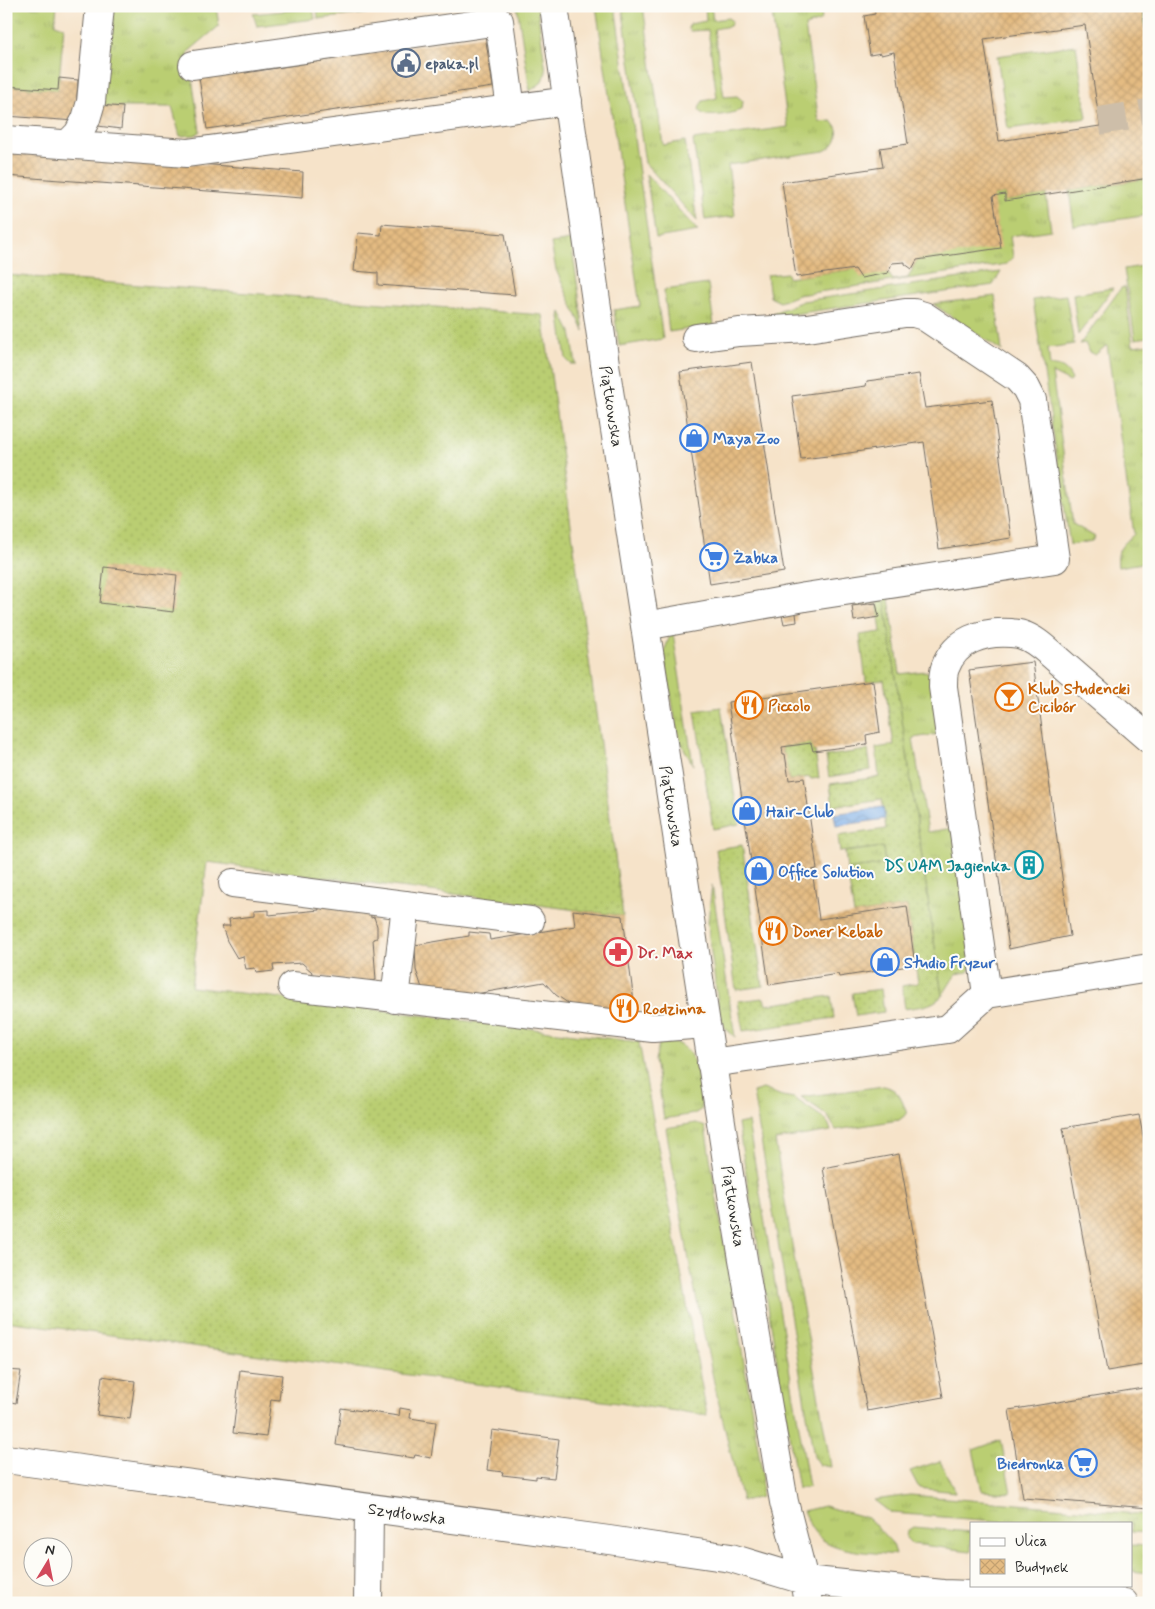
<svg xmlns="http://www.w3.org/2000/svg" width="1155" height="1609" viewBox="0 0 1155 1609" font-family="Mynerve,sans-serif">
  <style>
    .grass { fill: url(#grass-tufts); stroke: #727c4e }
    .garden { fill: url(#garden-dots); stroke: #727c4e }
    .pitch { fill: #bace72; stroke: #727c4e }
    .water { fill: url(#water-waves); stroke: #546c89 }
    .building { fill: url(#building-cross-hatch); fill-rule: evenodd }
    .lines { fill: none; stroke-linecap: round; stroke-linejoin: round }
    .minor-tunnel { stroke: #cdbea9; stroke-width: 28; stroke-dasharray: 28 14; stroke-linecap: butt }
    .minor-casing { stroke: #726b62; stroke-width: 30 }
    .minor { stroke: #fff; stroke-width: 28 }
    .labels { text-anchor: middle; stroke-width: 4; stroke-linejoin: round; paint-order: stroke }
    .service-label { font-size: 16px; font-weight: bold; fill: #4e5e75; stroke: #fdfcf7; text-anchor: start }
    .street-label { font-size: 16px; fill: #2b2b2b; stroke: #fdfcf7 }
    .shop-label { font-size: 16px; font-weight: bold; fill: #366cbe; stroke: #fdfcf7; text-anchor: start }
    .food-label { font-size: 16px; font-weight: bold; fill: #c56008; stroke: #fdfcf7; text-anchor: start }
    .culture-label { font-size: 16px; font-weight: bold; fill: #0d838f; stroke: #fdfcf7; text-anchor: end }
    .health-label { font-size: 16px; font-weight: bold; fill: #be3a42; stroke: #fdfcf7; text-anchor: start }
  </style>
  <defs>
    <pattern id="grass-tufts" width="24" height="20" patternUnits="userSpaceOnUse" patternTransform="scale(1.25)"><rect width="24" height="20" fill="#bace72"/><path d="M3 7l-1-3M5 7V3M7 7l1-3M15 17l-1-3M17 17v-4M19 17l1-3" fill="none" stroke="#a0b163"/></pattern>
    <pattern id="garden-dots" width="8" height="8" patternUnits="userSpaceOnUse" patternTransform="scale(1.25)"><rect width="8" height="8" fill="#bace72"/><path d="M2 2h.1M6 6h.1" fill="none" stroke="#a0b163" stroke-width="1.8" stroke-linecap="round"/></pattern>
    <pattern id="water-waves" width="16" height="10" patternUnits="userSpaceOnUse" patternTransform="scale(1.25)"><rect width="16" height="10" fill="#7cade7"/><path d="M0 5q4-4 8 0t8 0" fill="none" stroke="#668dbb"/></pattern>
    <pattern id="building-cross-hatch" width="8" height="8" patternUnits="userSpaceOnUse" patternTransform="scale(1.25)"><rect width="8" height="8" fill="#e4bb82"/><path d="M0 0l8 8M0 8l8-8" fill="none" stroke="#c4a170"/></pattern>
  </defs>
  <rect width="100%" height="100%" fill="#fdfcf7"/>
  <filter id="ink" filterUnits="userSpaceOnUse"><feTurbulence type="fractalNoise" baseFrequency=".02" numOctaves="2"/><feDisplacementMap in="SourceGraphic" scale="10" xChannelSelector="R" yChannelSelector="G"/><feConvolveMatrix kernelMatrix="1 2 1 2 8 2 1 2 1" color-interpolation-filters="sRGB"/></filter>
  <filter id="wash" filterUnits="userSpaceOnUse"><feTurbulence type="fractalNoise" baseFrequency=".0096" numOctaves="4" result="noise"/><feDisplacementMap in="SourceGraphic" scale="20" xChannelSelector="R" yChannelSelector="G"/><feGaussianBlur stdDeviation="1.12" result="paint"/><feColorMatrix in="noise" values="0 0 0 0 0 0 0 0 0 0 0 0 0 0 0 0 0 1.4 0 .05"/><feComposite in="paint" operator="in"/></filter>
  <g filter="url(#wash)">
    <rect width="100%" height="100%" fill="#f6e3c9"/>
    <path class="grass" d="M6 6H57L55 24 64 27 58 90 6 86Z
      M107 6H216L219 26 188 52 200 131 195 135 180 136 172 107H123L100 105Z
      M329 6H430L318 19 317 8Z
      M517 6H537L546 72 541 83 530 91Z
      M596 6H615L663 339 619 346 614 310 640 306Z
      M622 6H643L663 145 685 141 697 221 645 163Z
      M705 6H711L713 20 728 18 732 21 730 26 714 29 724 97 737 96 743 101 742 109C733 115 686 123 703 101L717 98 708 30 690 31 688 28 690 24 706 21Z
      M771 6H820L822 17 820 21 805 26 819 122 832 121C843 132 836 146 824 151L728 165 735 216 705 220 693 140 788 127Z
      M1142 6H1149V55Z
      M313 8 315 19 257 26 253 14Z
      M1076 45 1087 118 1008 129 997 56Z
      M646 174 698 231 656 238Z
      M1149 178V215L1074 226 1069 191Z
      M1005 194V201L1046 194 1051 230 1010 236 1013 257 1007 264 798 295 780 302 770 297 767 275 787 273 788 278 855 269 888 273 893 280 908 278 917 260 993 196Z
      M571 240 584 331 556 270 551 243Z
      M1001 272 993 285 773 317V313L803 301Z
      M708 284 714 325 669 332 664 290Z
      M1125 287 1133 346 1149 344V562L1118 567C1116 548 1122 546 1134 534L1107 345 1095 355 1089 352 1085 343 1080 344 1121 288Z
      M1113 288 1078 335 1073 294Z
      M1066 295 1074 344 1048 348 1050 366C1061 365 1068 370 1072 380L1070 382 1052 373 1073 524 1095 537 1092 541 1070 545 1033 300Z
      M995 296 1002 351 933 304Z
      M561 312 571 332 576 364H571L566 359 560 317Z
      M884 595 889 599 900 674 925 671 931 674 939 734 913 738 928 832 953 828 972 965 968 972 956 974 942 996Z
      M673 633 693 765 680 741 676 725 664 652 669 638Z
      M883 847 885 864 847 870 845 852Z
      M712 885 735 1037 725 1028 720 1019 709 937 708 921Z
      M660 1040C665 1040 670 1040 675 1042 700 1051 699 1087 702 1109L694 1114 664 1119 655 1060Z
      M884 1086C899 1089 902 1100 907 1114L899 1120 836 1130 827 1115 801 1097Z
      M763 1089 782 1096 794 1098 825 1119 829 1125 831 1131 775 1140 797 1275 831 1467 819 1465 814 1457 753 1092Z
      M748 1122 809 1487 798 1489 738 1124Z
      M696 1123 705 1127 762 1472 761 1497 742 1501 715 1387 692 1277 666 1128Z
      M1001 1440 1011 1493 982 1491 973 1450Z
      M940 1461 955 1492 919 1488 910 1471Z
      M910 1495 1149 1515V1533L1131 1532V1523H1020L891 1513 874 1500Z
      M824 1506 868 1518 893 1544 896 1555C873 1552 834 1553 817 1535 811 1529 807 1519 803 1511Z
      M913 1527 971 1532V1551L912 1544 906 1538 907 1531Z
      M1131 1545 1149 1546V1573L1131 1571Z"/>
    <path class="garden" d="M6 275 543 315 623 916 207 862 191 987 639 1042 707 1415 6 1321Z
      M884 595 942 996C931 1007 920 1006 905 1009L902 986 918 983 907 906 854 914 847 870 885 864 883 847 840 852 838 836 886 829 882 799 833 806 830 784 879 777 876 748 894 745 884 680 866 682 860 635 881 632 877 603 856 606 854 599Z
      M721 707 739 824 713 829 695 711Z
      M811 743 813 751H815L819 778 811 779 810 777 789 780 782 747Z
      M868 750 871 770 829 777 826 756Z
      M742 845 763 986 736 990 716 849Z
      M881 989 884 1012 856 1016 852 993Z
      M831 996 834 1018 743 1031 738 1001 764 998 766 1005Z"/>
    <path class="pitch" d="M1149 265V337L1135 339 1124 269Z"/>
    <path class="water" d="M883 807 885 819 836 826 834 814Z"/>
    <g id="blocks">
      <path class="building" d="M874 6H1142L1149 55V178L1005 201V194L993 196 1001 248 917 260 912 269 905 264V262L892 263 888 273 861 278 855 269 796 277 782 182 883 167 880 148 908 144 894 52 881 55V53L870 55 864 16 875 14ZM1085 25 1100 126 999 141 984 39Z
        M485 35 493 87 207 129 199 78 245 71V73Z
        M59 78 78 80 75 121 6 116V86L58 90Z
        M100 105 123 107 121 129 98 126Z
        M6 149 303 172 302 198 6 176Z
        M382 224 505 234 515 295 378 285V273L354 271 358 233 381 235Z
        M752 362 784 572 710 584 680 372Z
        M919 374 925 408 992 400 1011 538 939 549 924 442 828 456 801 459 792 396 866 386 867 381Z
        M104 567 177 575 173 612 100 603Z
        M876 603 879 617 854 621 852 606Z
        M796 613 797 622 784 624 782 615Z
        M1033 662 1070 936 1009 949 969 670Z
        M873 681 880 732 866 735 867 744 813 751 811 743 782 747 783 754H785L789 780 804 778 817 869 812 870 819 919 907 906 915 965 839 977 838 974 769 985 728 702Z
        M318 904 370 906 371 918 374 917 377 926V938L373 939 376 980 363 982 311 975 312 972 302 963 273 965 274 971 256 973 255 968 246 969 243 956 237 958 227 941 222 926H230L229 919 254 916V911L269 910V915L319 910Z
        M573 910 623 916 636 1018 577 1009 556 995 544 982 447 999 424 994 416 970 415 945 469 936V932L489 934 490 940 575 926Z
        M1139 1115 1149 1167V1364L1107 1371 1063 1128Z
        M899 1154 943 1397 867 1411 823 1168Z
        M6 1370 21 1371 16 1403 6 1401Z
        M240 1370 282 1375 279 1400 271 1399 266 1437 233 1433Z
        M102 1376 135 1381 130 1419 97 1415Z
        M1149 1387V1508L1023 1498 1009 1410Z
        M341 1408 399 1416 400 1408 411 1410 410 1418 436 1422 431 1458 415 1455 414 1458 354 1449V1448L336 1445Z
        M492 1430 559 1439 554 1478 536 1476V1479L520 1477 502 1475 503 1472 487 1470Z"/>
    </g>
  </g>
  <g filter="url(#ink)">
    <use href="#blocks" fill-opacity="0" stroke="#726b62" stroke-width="1"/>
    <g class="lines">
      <path class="minor-tunnel" d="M1099 121 1149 113"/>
      <defs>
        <path id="minor" d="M554 6 606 371 732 1194 784 1502 804 1580 808 1603
          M193 65 499 21 511 109
          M6 140 187 153 568 101
          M68 144 78 134 86 119 91 102 100 6
          M645 626 805 597 1055 559 1032 400 1026 388 1017 378 924 316 914 313H905L807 328 739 332 696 338
          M233 883 530 921
          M292 986 653 1028 705 1024
          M987 994 943 687C943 681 943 673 945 668 955 640 983 631 1011 633 1014 634 1019 633 1022 635 1033 638 1043 647 1051 654L1149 739
          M395 999 406 905
          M711 1063 948 1029 987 994 1149 968
          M6 1459 609 1540 731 1558 804 1580 943 1594 1094 1599 1124 1603
          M368 1603 369 1508"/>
      </defs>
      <use href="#minor" class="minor-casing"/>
      <use href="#minor" class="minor"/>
    </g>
  </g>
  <defs>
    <symbol id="civic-ring" viewBox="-11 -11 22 22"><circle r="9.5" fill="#fdfcf7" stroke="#5c6f8a" stroke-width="1.5"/><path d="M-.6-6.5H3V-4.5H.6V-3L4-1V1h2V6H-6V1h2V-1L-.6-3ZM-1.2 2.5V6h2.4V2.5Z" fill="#5c6f8a"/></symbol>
    <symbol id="shop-ring" viewBox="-11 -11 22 22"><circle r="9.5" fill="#fdfcf7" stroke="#3f7fe0" stroke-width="1.5"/><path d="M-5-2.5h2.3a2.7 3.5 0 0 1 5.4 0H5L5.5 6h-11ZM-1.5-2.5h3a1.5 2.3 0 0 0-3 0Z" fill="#3f7fe0"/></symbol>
    <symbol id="supermarket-ring" viewBox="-11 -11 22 22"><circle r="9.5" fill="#fdfcf7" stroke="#3f7fe0" stroke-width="1.5"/><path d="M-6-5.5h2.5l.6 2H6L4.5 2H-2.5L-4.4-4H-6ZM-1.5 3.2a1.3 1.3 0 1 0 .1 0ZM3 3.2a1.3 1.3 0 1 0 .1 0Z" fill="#3f7fe0"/></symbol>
    <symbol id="bar-ring" viewBox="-11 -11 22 22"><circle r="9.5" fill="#fdfcf7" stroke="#e8710a" stroke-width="1.5"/><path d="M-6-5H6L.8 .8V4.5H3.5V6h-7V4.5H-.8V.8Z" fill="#e8710a"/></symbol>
    <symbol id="restaurant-ring" viewBox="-11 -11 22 22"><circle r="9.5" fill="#fdfcf7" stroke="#e8710a" stroke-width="1.5"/><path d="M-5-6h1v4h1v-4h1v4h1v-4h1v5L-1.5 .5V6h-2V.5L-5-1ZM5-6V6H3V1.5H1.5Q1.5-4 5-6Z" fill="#e8710a"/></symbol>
    <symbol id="building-ring" viewBox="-11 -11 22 22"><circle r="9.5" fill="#fdfcf7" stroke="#0f9aa8" stroke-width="1.5"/><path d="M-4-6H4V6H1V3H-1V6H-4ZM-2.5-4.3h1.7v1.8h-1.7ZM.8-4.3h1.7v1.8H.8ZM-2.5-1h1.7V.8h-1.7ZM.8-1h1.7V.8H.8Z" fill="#0f9aa8"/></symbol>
    <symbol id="pharmacy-ring" viewBox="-11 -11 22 22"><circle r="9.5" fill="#fdfcf7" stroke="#e0444e" stroke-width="1.5"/><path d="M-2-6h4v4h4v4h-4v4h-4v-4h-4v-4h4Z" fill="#e0444e"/></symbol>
  </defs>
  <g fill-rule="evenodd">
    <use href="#civic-ring" x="390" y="47" width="32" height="32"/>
    <use href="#shop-ring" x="678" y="422" width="32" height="32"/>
    <use href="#supermarket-ring" x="698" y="541" width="32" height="32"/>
    <use href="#bar-ring" x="993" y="681" width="32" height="32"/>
    <use href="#restaurant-ring" x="733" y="689" width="32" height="32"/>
    <use href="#shop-ring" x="731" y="795" width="32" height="32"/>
    <use href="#building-ring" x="1013" y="849" width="32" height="32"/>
    <use href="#shop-ring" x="743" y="855" width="32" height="32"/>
    <use href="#restaurant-ring" x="757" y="915" width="32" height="32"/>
    <use href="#pharmacy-ring" x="602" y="936" width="32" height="32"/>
    <use href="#shop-ring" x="869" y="946" width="32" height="32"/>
    <use href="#restaurant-ring" x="608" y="992" width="32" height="32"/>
    <use href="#supermarket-ring" x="1067" y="1447" width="32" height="32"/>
  </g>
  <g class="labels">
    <g class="service-label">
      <text x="425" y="69">epaka.pl</text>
    </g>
    <g class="street-label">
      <text transform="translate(612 406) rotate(81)" y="6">Piątkowska</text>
      <text transform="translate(672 806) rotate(81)" y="6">Piątkowska</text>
      <text transform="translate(734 1206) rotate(81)" y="6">Piątkowska</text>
      <text transform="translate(407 1513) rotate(8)" y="6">Szydłowska</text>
    </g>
    <g class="shop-label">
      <text x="713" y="444">Maya Zoo</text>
      <text x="733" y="563">Żabka</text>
      <text x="766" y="817">Hair-Club</text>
      <text x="778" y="877">Office Solution</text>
      <text x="904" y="968">Studio Fryzur</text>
      <text x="1064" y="1469" text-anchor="end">Biedronka</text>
    </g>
    <g class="food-label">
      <text x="1028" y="694">Klub Studencki<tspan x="1028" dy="18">Cicibór</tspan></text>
      <text x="768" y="711">Piccolo</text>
      <text x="792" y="937">Doner Kebab</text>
      <text x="643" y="1014">Rodzinna</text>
    </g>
    <g class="culture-label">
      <text x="1010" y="871">DS UAM Jagienka</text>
    </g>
    <g class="health-label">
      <text x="637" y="958">Dr. Max</text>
    </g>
  </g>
  <rect width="1155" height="1609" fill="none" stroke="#fdfcf7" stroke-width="25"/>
  <rect x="970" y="1522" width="162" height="65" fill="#fdfcf7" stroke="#a9a8a5"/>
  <rect x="980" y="1538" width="25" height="8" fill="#ffffff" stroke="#a9a8a5"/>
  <text x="1015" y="1546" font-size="15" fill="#2b2b2b">Ulica</text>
  <rect x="980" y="1559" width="25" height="15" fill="url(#building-cross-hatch)" stroke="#a9a8a5"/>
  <text x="1015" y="1572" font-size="15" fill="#2b2b2b">Budynek</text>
  <g transform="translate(48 1562) rotate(10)"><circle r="24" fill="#fdfcf7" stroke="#a9a8a5"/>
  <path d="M0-4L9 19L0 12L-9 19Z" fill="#d1495b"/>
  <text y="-8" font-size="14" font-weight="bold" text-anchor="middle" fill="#2b2b2b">N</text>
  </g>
</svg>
